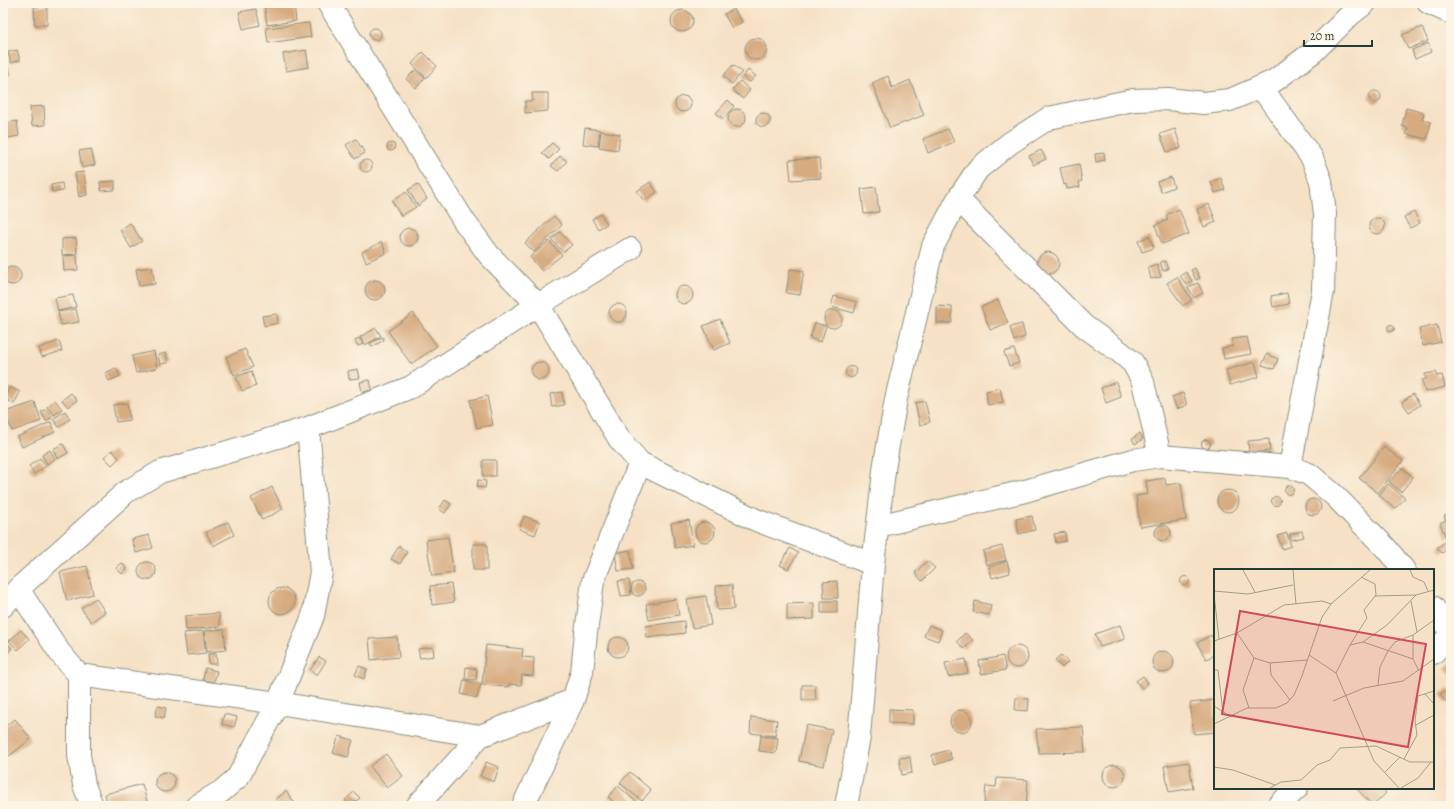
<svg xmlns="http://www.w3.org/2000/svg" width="1454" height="809" viewBox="0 0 1454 809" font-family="Alegreya,serif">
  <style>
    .building { fill: #d7ab80 }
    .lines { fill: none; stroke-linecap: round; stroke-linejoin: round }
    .minor-casing { stroke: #8a8f7d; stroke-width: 24 }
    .minor { stroke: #fff; stroke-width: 22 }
    .inset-road { fill: none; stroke: #a09f8c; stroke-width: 1 }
    .view { fill: #d1495b; fill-opacity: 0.15; stroke: #d1495b; stroke-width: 2 }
    .inset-edge { fill: none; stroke: #1f3d34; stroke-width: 2 }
  </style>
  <rect width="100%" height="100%" fill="#fcf5e5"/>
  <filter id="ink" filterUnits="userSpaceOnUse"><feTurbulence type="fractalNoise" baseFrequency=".025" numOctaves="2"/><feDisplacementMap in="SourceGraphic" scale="8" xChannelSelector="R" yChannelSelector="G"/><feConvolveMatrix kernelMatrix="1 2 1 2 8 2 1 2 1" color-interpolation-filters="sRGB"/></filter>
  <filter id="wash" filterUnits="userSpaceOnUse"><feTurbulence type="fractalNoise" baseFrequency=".012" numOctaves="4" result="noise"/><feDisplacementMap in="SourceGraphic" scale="16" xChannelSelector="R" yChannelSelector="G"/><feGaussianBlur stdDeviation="0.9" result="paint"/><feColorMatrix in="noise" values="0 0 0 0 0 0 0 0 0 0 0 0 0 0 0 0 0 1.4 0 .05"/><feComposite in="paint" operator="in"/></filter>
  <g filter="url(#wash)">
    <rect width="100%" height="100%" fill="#f6e1c6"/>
    <g id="blocks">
      <path class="building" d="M264 3H294L296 21 267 25Z
        M47 6V25H35L34 7Z
        M256 9 260 25 243 29 239 12Z
        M734 9 742 22 732 28 724 14Z
        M671 21a11 11 0 1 1 22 0a11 11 0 1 1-22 0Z
        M309 23 311 37 268 43 266 28Z
        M1422 27 1428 41 1408 49 1402 35Z
        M369 34a6 6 0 1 1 12 0a6 6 0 1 1-12 0Z
        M745 49a11 11 0 1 1 22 0a11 11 0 1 1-22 0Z
        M1428 43 1431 52 1415 59 1412 50Z
        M17 50 20 60 11 63 8 52Z
        M306 50 309 67 286 71 283 54Z
        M423 52 437 66 426 78 412 64Z
        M3 64 8 67 10 73 8 78 3 82Z
        M733 65 742 72 732 84 723 76Z
        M415 70 425 78 416 88 406 79Z
        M748 70 756 76 750 82 743 77Z
        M888 76 892 88 910 80 924 115 890 128 872 83Z
        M740 81 750 90 743 99 732 90Z
        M1369 97a6 6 0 1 1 12 0a6 6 0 1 1-12 0Z
        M532 93H548V111L525 113V101H533Z
        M675 104a8 8 0 1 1 16 0a8 8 0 1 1-16 0Z
        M728 100 734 106 723 119 716 113Z
        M44 106 45 125 32 126 30 107Z
        M1406 108 1424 113 1422 120 1431 122 1427 139 1406 134 1408 128 1402 126Z
        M728 118a9 9 0 1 1 18 0a9 9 0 1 1-18 0Z
        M756 120a7 7 0 1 1 14 0a7 7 0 1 1-14 0Z
        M17 121 19 136 3 139V124Z
        M585 128 600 130 598 146 583 144Z
        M948 129 954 142 928 153 923 139Z
        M1175 129 1181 148 1167 152 1160 134Z
        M601 131 620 134 618 150 599 147Z
        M356 139 365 153 355 159 346 145Z
        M387 147a4 4 0 1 1 8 0a4 4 0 1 1-8 0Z
        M552 143 559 149 549 159 542 153Z
        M91 149 95 165 82 168 79 151Z
        M1041 150 1046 159 1033 165 1029 156Z
        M1104 153 1105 160 1096 162 1095 154Z
        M560 156 567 161 558 171 551 166Z
        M819 158 821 178 791 180 789 160Z
        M360 166a6 6 0 1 1 12 0a6 6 0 1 1-12 0Z
        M1079 164 1082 181 1079 182 1080 187 1067 189 1066 184 1064 185 1060 168Z
        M84 172 87 195 79 197 75 173Z
        M1171 177 1174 187 1161 192 1157 182Z
        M1221 178 1225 190 1215 193 1211 182Z
        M115 181V190L101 191 100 182Z
        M650 182 657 192 644 201 637 191Z
        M62 183 63 191 52 192 51 185Z
        M418 184 427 199 418 206 408 190Z
        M876 187 879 212 864 214 861 189Z
        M406 192 416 207 401 216 392 201Z
        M1209 204 1216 222 1204 227 1197 209Z
        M1179 209 1189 234 1162 244 1155 225 1168 220 1166 215Z
        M1414 212 1420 223 1410 228 1404 217Z
        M601 214 607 224 598 229 592 219Z
        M554 216 562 225 534 252 525 243Z
        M1369 226a8 8 0 1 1 16 0a8 8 0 1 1-16 0Z
        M130 223 142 241 131 248 120 230Z
        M400 237a9 9 0 1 1 18 0a9 9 0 1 1-18 0Z
        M560 232 572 245 563 252 551 239Z
        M1149 236 1154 248 1142 252 1138 241Z
        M76 238 77 254 62 255V239Z
        M549 241 562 255 542 271 530 257Z
        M382 242 386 253 366 262 362 252Z
        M1037 263a11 11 0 1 1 22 0a11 11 0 1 1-22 0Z
        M77 255 78 270 64 271 63 256Z
        M1165 261 1168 269 1163 271 1160 262Z
        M1157 264 1161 277 1151 279 1148 267Z
        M3 276a9 9 0 1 1 18 0a9 9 0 1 1-18 0Z
        M152 267 155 284 139 286 136 269Z
        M1195 268 1200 278 1196 280 1191 270Z
        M790 269 804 271 800 295 786 293Z
        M1186 272 1192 281 1187 285 1180 276Z
        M1177 277 1192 300 1183 306 1167 283Z
        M365 290a10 10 0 1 1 20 0a10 10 0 1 1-20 0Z
        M1198 283 1203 293 1194 298 1188 287Z
        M675 295a9 9 0 1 1 18 0a9 9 0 1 1-18 0Z
        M1287 293 1289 304 1273 307 1271 296Z
        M73 295 76 307 58 311 55 298Z
        M834 296 857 302 854 313 831 307Z
        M998 300 1008 323 990 330 981 307Z
        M609 313a9 9 0 1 1 18 0a9 9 0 1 1-18 0Z
        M937 306 952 307V323H937Z
        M76 309 79 322 61 325 58 312Z
        M824 319a9 9 0 1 1 18 0a9 9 0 1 1-18 0Z
        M413 313 437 346 411 364 388 331Z
        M277 314 278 323 264 326 262 316Z
        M720 319 730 343 714 350 703 326Z
        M815 323 826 326 821 342 810 338Z
        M1022 324 1025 337 1014 341 1010 327Z
        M1387.5 328a3.5 3.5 0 1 1 7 0a3.5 3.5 0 1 1-7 0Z
        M1437 325 1441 342 1423 346 1419 329Z
        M376 328 381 336 365 345 360 337Z
        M383 337 384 340 372 347 370 343Z
        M1247 337 1251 354 1224 359 1222 348 1233 346 1232 339Z
        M359 338 363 344 358 346 355 340Z
        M59 341 62 351 42 357 39 348Z
        M245 349 253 367 234 375 226 357Z
        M1014 349 1019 363 1009 366 1004 352Z
        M154 351 157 368 136 373 132 356Z
        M166 353 168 363 160 364 158 355Z
        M1267 354 1278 359 1274 369 1262 365Z
        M531 371a9 9 0 1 1 18 0a9 9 0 1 1-18 0Z
        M1255 362 1259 377 1230 385 1226 370Z
        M845.5 372a5.5 5.5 0 1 1 11 0a5.5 5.5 0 1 1-11 0Z
        M116 368 120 376 109 381 105 373Z
        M358 369 360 378 349 379 348 371Z
        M251 371 256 386 242 391 236 377Z
        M1436 372 1437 376 1442 375 1445 387 1425 392 1422 380 1426 379 1425 374Z
        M370 380 372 390 362 392 360 382Z
        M1116 382 1121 397 1106 403 1101 388Z
        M10 387 20 392 14 404 4 398Z
        M1000 388 1003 402 988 405 986 391Z
        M562 392 564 405 552 407 550 394Z
        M71 393 77 400 68 407 62 400Z
        M1183 393 1187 405 1177 409 1172 397Z
        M1413 394 1420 405 1409 412 1402 402Z
        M487 396 493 425 477 428 470 400Z
        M55 400 62 409 54 415 47 407Z
        M925 401 930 422 920 425 915 403Z
        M35 402 41 421 12 431 5 412Z
        M127 403 130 420 116 422 113 405Z
        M46 409 52 417 46 421 41 412Z
        M65 411 70 419 59 427 53 419Z
        M51 422 55 432 22 447 17 437Z
        M1140 433 1143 439 1135 444 1132 439Z
        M1269 439 1270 451 1249 453 1248 441Z
        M1201.5 444a4.5 4.5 0 1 1 9 0a4.5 4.5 0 1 1-9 0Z
        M63 444 68 453 57 459 53 449Z
        M1384 447 1403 461 1378 493 1359 478Z
        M50 450 55 459 47 464 42 455Z
        M112 450 119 458 112 465 104 457Z
        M40 458 46 466 34 474 29 466Z
        M483 460H496V476H483Z
        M1402 468 1413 477 1401 492 1389 482Z
        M1165 478 1166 485 1181 483 1186 520 1140 527 1136 496 1148 494 1146 481Z
        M478 480 486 481 485 488 477 487Z
        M1388 484 1405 498 1395 509 1379 495Z
        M1284.5 490a4.5 4.5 0 1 1 9 0a4.5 4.5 0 1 1-9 0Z
        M272 487 283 509 262 520 251 498Z
        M1217 501a11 11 0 1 1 22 0a11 11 0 1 1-22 0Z
        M1271.5 501a4.5 4.5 0 1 1 9 0a4.5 4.5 0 1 1-9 0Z
        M1305 507a8 8 0 1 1 16 0a8 8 0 1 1-16 0Z
        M445 500 451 504 445 513 439 509Z
        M1451 513V536L1446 538 1440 523 1446 520 1444 516Z
        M524 516 540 522 535 535 519 529Z
        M1032 516 1035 530 1019 534 1016 519Z
        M689 520 693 545 675 548 671 523Z
        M228 522 234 535 213 546 206 532Z
        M695 532a10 10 0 1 1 20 0a10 10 0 1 1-20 0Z
        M1155 533a8 8 0 1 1 16 0a8 8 0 1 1-16 0Z
        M1302 531 1304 537 1291 540 1290 534Z
        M1065 532 1066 541 1056 543 1054 534Z
        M1287 533 1291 546 1282 549 1278 536Z
        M149 535 153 548 136 553 132 539Z
        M448 537 454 573 432 576 426 540Z
        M1446 541 1451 546 1442 553 1437 548Z
        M473 544H487V570H473Z
        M399 546 407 552 400 564 391 559Z
        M1002 546 1006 560 987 565 983 551Z
        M790 548 798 553 788 569 780 565Z
        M630 550 633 569 618 571 615 553Z
        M927 561 935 568 922 581 915 573Z
        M1007 561 1010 573 992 578 989 567Z
        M138 571a9 9 0 1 1 18 0a9 9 0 1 1-18 0Z
        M122 563 127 569 122 574 116 568Z
        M87 566 93 594 67 601 60 572Z
        M1180.5 581a4.5 4.5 0 1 1 9 0a4.5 4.5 0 1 1-9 0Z
        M629 580 631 595 621 596 618 581Z
        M837 581 838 598H824L823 582Z
        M631 589a7 7 0 1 1 14 0a7 7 0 1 1-14 0Z
        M451 584 454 602 432 605 430 586Z
        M732 585 734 609 717 610 716 586Z
        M269 601a13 13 0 1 1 26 0a13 13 0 1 1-26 0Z
        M706 596 711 625 692 628 687 599Z
        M96 598 105 612 91 622 81 608Z
        M676 599 679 615 649 620 646 604Z
        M821 601H837V613H821Z
        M975 601 991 605 989 615 973 612Z
        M814 603V619L787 620V604Z
        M219 613 220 627 186 630 185 616Z
        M684 621 685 633 647 638 646 626Z
        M929 625 942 630 938 641 924 636Z
        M1120 625 1125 639 1100 647 1095 634Z
        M224 629 226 650 207 652 204 631Z
        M21 630 29 639 18 650 9 641Z
        M203 631 206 653 187 655 184 633Z
        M965 633 973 640 964 649 957 641Z
        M1211 635 1215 643V655L1206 659 1197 643Z
        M397 637 399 657 371 660 369 639Z
        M608 647a10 10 0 1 1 20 0a10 10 0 1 1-20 0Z
        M3 639 12 648 7 654 3 650Z
        M486 645 523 649 522 657 534 658 533 676 522 675 521 685 509 684 508 687 482 685Z
        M1006 657a11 11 0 1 1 22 0a11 11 0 1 1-22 0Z
        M433 647 434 656 420 658 418 649Z
        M1152 662a11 11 0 1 1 22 0a11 11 0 1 1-22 0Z
        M216 653 217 664H209L208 654Z
        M1061 655 1068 662 1062 668 1055 660Z
        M1003 656 1006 670 981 674 979 661Z
        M319 657 326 661 317 675 310 670Z
        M966 659 968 673 948 677 945 663Z
        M1451 663V674L1445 668Z
        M359 666 367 669 364 679 355 675Z
        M466 667 477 669 476 680 465 679Z
        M205 668 217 671 214 682 203 680Z
        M1143 676 1148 683 1142 688 1136 681Z
        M464 680 481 684 477 698 461 694Z
        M802 685H815L816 700H802Z
        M1448 689 1451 692V698L1446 702 1440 694Z
        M1016 698 1029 699 1028 711 1015 710Z
        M1215 700V732L1194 734 1190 703Z
        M158 706 166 708 164 718 155 716Z
        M889 709 913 710V724L889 723Z
        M950 721a11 11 0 1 1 22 0a11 11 0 1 1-22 0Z
        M224 714 237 717 234 727 222 724Z
        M751 717 777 720 775 736 750 733Z
        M15 719 31 739 9 756 3 748V728Z
        M806 725 832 730 824 766 799 761Z
        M1083 727 1085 752 1039 753 1036 729Z
        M339 736 353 740 348 757 333 753Z
        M761 736 778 738 776 753 759 751Z
        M948 750 952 759 935 765 932 755Z
        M386 754 403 776 387 788 370 766Z
        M910 757 912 773 902 775 899 758Z
        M486 762 499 767 494 782 480 776Z
        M1189 762 1193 788 1169 792 1164 766Z
        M1103 776a11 11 0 1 1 22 0a11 11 0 1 1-22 0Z
        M630 772 651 790 642 801 620 783Z
        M155 782a10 10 0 1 1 20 0a10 10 0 1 1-20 0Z
        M997 778 1028 780 1026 806H984L986 786 996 787Z
        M142 784 148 805 144 806H108L105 794Z
        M618 786 640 805 639 806H619L608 797Z
        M1356 788H1382L1386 793 1373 806Z
        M286 791 297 806H279L275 800Z
        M354 792 360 798 350 806 345 800Z
        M1106 804V806H1087V805Z"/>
    </g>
  </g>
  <g filter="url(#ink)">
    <use href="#blocks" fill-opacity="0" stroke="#8a8f7d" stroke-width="1"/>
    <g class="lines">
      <defs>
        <path id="minor" d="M328 3 464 221 489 255 538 305 620 440 640 463 593 581 586 633 582 672 573 700 480 736 417 806
          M1429 3 1451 13
          M1261 87 1312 158 1321 181 1325 214 1323 291 1290 467
          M958 199 1084 326 1120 352 1133 363 1143 382 1160 456
          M640 463 756 520 873 564
          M878 526 1025 491 1133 460 1160 456 1290 467 1309 474 1335 496 1385 547 1404 570
          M18 589 60 653 79 675V755L84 785 92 806
          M3 606 18 589 126 492 160 472 308 428 411 387 538 305 630 249
          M1433 607 1451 632
          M1433 653 1451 635
          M79 675 278 703 480 736
          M197 806 222 791 238 777 278 703 313 616 321 572 308 428
          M523 806 573 700
          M846 806 859 737 873 564 885 463 896 399 933 246 958 199 978 169 1010 143 1049 118 1133 100 1168 99 1203 103 1230 100 1274 81 1313 52 1351 14 1365 3
          M1278 806 1297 788"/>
      </defs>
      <use href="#minor" class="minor-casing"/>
      <use href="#minor" class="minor"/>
    </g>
  </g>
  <g transform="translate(1214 569)">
    <rect width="220" height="220" fill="#f6e1c6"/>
    <path class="inset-road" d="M29 1 41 23M79 1 82 35M196 1 199 8 210 13 214 22M0 22 34 25 79 16M0 25 5 70M161 27 202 26M197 32 203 63M23 64 40 89 56 94 93 91M0 72 23 64 70 36 108 32 117 35M149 73 199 90M136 76 153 49 150 41 162 26 161 15 147 8M95 86 122 104M56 94 57 106 76 131M0 101H4L9 144M205 102 199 90V66L220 51M164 116 166 98 174 82 181 73 199 66M211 125 220 135M119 132 150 119 189 112 220 90M0 137 17 148M35 139 29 121 40 89M0 155 33 139H62L73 134 80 126 88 107 108 48 117 35 156 1M202 156 220 146M190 190 203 166 201 152 204 127 220 122M0 198 19 201 61 216M171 203 186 188M56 219 67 213 87 211 103 196 116 191 126 179 162 177 196 193H220M185 219 160 192 122 104 136 76 149 73 173 56 202 26 220 21M187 219 204 209 217 193"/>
    <path class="view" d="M26 42 212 75 194 178 8 145Z"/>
    <rect width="220" height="220" class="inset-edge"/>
  </g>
  <rect width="1454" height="809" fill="none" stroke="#fcf5e5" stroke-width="16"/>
  <path d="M1304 40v6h68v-6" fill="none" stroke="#1f3d34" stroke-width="2"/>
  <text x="1310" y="40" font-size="12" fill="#1f3d34" stroke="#fcf5e5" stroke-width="3" paint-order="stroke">20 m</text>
</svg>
